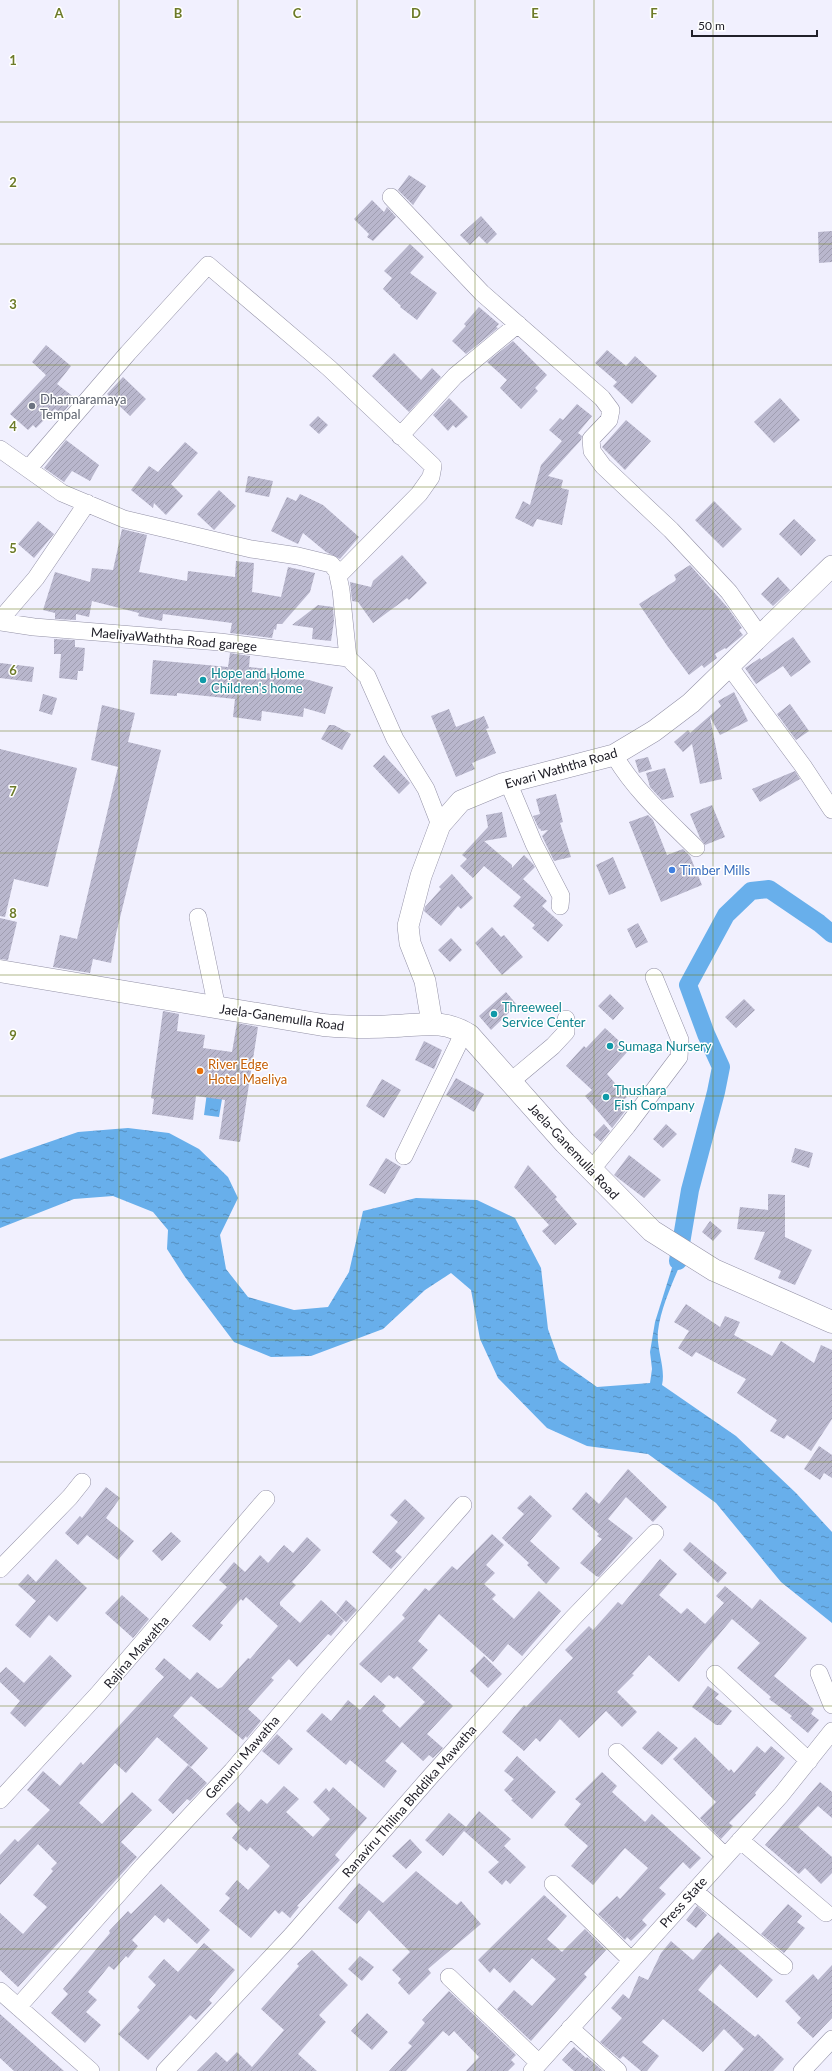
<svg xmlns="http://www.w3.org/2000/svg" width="832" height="2071" viewBox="0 0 832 2071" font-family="Lato,sans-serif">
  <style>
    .water { fill: url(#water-ripples) }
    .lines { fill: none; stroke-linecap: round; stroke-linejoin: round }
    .canal { stroke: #68afeb; stroke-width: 18 }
    .building { fill: url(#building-hatch) }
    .minor-casing { stroke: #9391a6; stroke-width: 18 }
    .tertiary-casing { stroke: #9391a6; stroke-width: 22 }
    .secondary-casing { stroke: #9391a6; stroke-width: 23 }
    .minor { stroke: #fff; stroke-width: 17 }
    .tertiary { stroke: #fff; stroke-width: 21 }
    .secondary { stroke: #fff; stroke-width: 22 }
    .grid { fill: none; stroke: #6d7b28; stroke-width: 1; stroke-opacity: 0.55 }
    .worship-dot { fill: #6b7280; stroke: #fff; stroke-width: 1.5 }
    .culture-dot { fill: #0f9aa8; stroke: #fff; stroke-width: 1.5 }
    .shop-dot { fill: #3f7fe0; stroke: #fff; stroke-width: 1.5 }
    .food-dot { fill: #e8710a; stroke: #fff; stroke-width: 1.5 }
    .labels { text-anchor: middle; stroke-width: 3; stroke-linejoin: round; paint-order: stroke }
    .worship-label { font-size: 13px; fill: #5b616d; stroke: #fff; text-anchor: start }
    .street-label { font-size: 13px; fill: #212029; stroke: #fff }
    .culture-label { font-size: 13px; fill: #0d838f; stroke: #fff; text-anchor: start }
    .shop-label { font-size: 13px; fill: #366cbe; stroke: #fff; text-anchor: start }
    .food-label { font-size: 13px; fill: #c56008; stroke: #fff; text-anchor: start }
    .grid-label { font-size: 13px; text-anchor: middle; font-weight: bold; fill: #6d7b28; stroke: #fff; stroke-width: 3; stroke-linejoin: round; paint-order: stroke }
  </style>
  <defs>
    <pattern id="water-ripples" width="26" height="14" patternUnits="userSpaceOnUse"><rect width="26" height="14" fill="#68afeb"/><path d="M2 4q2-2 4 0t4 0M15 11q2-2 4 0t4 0" fill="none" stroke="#558ebe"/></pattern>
    <pattern id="building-hatch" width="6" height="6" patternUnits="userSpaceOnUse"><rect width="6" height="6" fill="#b9b7cd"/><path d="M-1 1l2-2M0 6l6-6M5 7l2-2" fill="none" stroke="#9f9db0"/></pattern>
  </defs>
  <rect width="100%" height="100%" fill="#f1f0fe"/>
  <path class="water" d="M208 1085 224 1087 219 1117 204 1115Z
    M128 1128 169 1133 199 1149 228 1177 238 1198 220 1235 226 1269 248 1297 294 1310 328 1307 349 1272 363 1211 416 1198 477 1200 515 1218 541 1268 548 1329 559 1360 597 1387 650 1383 652 1369 650 1352 655 1322 675 1258 682 1260C673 1282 661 1307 658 1331 656 1349 666 1368 662 1385L736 1436 796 1493 832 1532V1623L781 1582 716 1503 648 1454 587 1446 547 1428 498 1378 480 1339 471 1290 451 1273 425 1290 383 1329 311 1356 271 1357 234 1342 185 1277 167 1249 168 1230 153 1212 113 1196 74 1199 0 1228V1159L78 1132Z"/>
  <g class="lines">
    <path class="canal" d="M678 1261 690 1190 716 1092 721 1067 706 1034 688 985 726 915 751 891 769 889 819 923 832 934"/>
  </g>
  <path class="building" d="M409 175 426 186 413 205 398 190Z
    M372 200 384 212 387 207 396 217 373 241 367 237 369 234 354 219Z
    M481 216 497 234 487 244 479 236 470 245 460 235Z
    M832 231V262L819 263 818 232Z
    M410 244 424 257 410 273 437 293 417 320 400 307 401 306 383 289 392 278 384 271Z
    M479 307 499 324 496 327 498 328 466 354 452 341 466 326 464 324Z
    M513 341 547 375 535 388 538 391 521 409 500 388 507 380 487 362Z
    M46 345 71 366 57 384 75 398 62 414 55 409 36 428 33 425 28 430 10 414 46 375 32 362Z
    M607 350 626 366 635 356 657 376 632 404 613 386 617 382 595 363Z
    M394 353 421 380 432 368 441 377 409 412 372 376Z
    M123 377 146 399 130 416 107 394Z
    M449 398 468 417 456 428 453 425 448 431 433 415Z
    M780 398 800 420 774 443 754 422Z
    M577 404 592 416 578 433 582 436 581 440 548 476 563 480 561 488 569 490 562 525 537 519 533 527 515 518 523 501 530 505 541 465 562 441 549 430 560 418 563 420Z
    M318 416 328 425 319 434 309 425Z
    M626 420 651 441 625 470 602 447Z
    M66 440 99 465 90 481 72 471 64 482 44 468Z
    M185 442 198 453 171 484 183 496 166 515 154 503 153 508 131 490 149 466 158 472Z
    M248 476 273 481 269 497 245 492Z
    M219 490 236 506 214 530 197 514Z
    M300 494 323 505 359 537 340 559 326 552 303 533 298 544 271 531 287 497 296 501Z
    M714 501 742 529 723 548 695 520Z
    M794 519 816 540 801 556 779 534Z
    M38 521 54 534 34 558 18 544Z
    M122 529 147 535 139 572 187 581 188 571 235 577 236 561 254 563 252 592 281 597 288 567 315 573 310 592 282 624H277L276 630 274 629 272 638 230 633 232 623 163 614 162 621 138 616 139 613 92 601 89 617 76 614V620L55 619V613L43 610 55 572 90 582 92 568 113 570Z
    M402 555 427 583 409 600 407 598 373 623 358 602 352 601 350 582 371 587 373 581Z
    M690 565 728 608 742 628 739 630 743 635 726 649 725 648 715 654 717 658 704 668 702 665 689 675 668 647 639 604 675 581 676 579 674 575Z
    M778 577 790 590 773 606 761 594Z
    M318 605 333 607 334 621 331 641 312 639 313 628 292 625Z
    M793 637 811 662 791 677 783 666 756 684 745 668 760 658 761 660Z
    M54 639 75 640V647L85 648 83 671H78L77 680 59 678 61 654H54Z
    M230 653 250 656 249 667 267 669 266 673 309 680 333 687 325 714 304 708 303 717 262 711 261 721 233 717 235 699 177 693V696L150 694 153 660 228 667Z
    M0 663 34 667 32 682 0 678Z
    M734 692 748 721 720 735 710 717 722 779 700 784 692 744 683 752 674 742 688 730 690 733 721 706 718 701Z
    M43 694 57 698 52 715 39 711Z
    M790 704 809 731 796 740 777 714Z
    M102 705 135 713 128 742 161 750 116 934 111 963 93 959 90 973 53 967 60 935 77 939 118 767 91 760Z
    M449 709 456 727 484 716 489 728 486 729 496 753 472 763 475 769 456 777 431 716Z
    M329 725H334L351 734 342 750 321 739Z
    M0 749 77 768 48 887 14 879 5 917 0 916Z
    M384 755 410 783 399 794 373 766Z
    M648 757 652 769 639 773 635 760Z
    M665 768 674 797 662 800 650 787 646 773Z
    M795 771 800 779 760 802 752 789Z
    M556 794 563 822 560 823 571 857 554 861 542 836 548 830 541 831 540 828 539 829 533 816 540 814 536 799Z
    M712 805 725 837 705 845 700 838 690 814Z
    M502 812 507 837 484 841 512 865V868L524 855 533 864 535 867 523 879 547 901 542 906 563 925 548 942 532 928 535 925 513 906 521 897 484 866 473 878 460 866 467 859 462 855 488 827 486 815Z
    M648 815 653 820 667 855 683 849 690 856 702 885 661 902 629 822Z
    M613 857 626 888 609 895 596 865Z
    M452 874 473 898 461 909 458 906 441 926 424 911 425 907 441 889 439 887Z
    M0 918 17 922 8 960 0 959Z
    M638 923 648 942 636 948 627 929Z
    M492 927 501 937 504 935 523 957 502 975 475 943Z
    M451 938 462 950 450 962 438 950Z
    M506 992 517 1005 491 1030 479 1016Z
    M610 994 624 1008 613 1020 598 1006Z
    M744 999 755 1010 736 1028 725 1017Z
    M163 1011 179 1014 177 1031 205 1035 203 1048 232 1052 237 1023 258 1027 240 1142 219 1139 225 1100 196 1096 193 1120 152 1114 154 1099 151 1098Z
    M605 1028 629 1050 607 1074 627 1097 620 1103 627 1109 612 1128 585 1096 592 1090 566 1066 584 1046 586 1048Z
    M424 1041 442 1050 434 1069 415 1060Z
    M456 1078 484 1094 474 1112 446 1095Z
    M382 1079 401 1090 384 1118 366 1106Z
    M604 1124 610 1131 601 1142 593 1135Z
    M666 1124 677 1134 663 1148 653 1139Z
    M795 1148 813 1153 809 1168 791 1162Z
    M629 1155 661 1180 644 1198 614 1175Z
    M386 1158 401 1167 385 1194 369 1185Z
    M528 1165 557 1197 555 1199 577 1224 555 1245 542 1231 549 1225 514 1187Z
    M768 1194 785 1195V1237L812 1250 795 1285 778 1278 781 1271 754 1259 765 1232 737 1229 740 1207 768 1210Z
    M710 1221 722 1231 713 1241 702 1232Z
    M686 1304 720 1327 725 1316 740 1322 734 1335 772 1356 781 1341 814 1363 821 1345 832 1350V1419L811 1451 787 1435 784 1439 770 1431 777 1420 737 1393 746 1379 696 1352 692 1357 678 1348 689 1331 674 1322Z
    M819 1446 832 1455V1478L824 1473 820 1480 804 1469Z
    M628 1469 667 1507 653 1522 626 1497 608 1519 633 1538 599 1577 596 1576 580 1563 602 1539 597 1536 599 1534 572 1509 586 1492 599 1504Z
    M106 1487 120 1498 106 1518 134 1541 118 1560 87 1535 78 1545 65 1533 80 1516 82 1518Z
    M530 1495 552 1516 530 1541 560 1568 546 1584 527 1565 529 1563 502 1538 524 1514 517 1508Z
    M405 1499 425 1518 395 1551 402 1557 391 1569 372 1552 398 1522 390 1515Z
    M171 1532 181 1541 162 1561 152 1551Z
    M492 1534 504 1545 486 1565 495 1573 484 1584 496 1595 492 1599 514 1619 539 1591 561 1611 522 1656 508 1644 493 1662 439 1614 418 1641 428 1650 412 1668 453 1706 427 1734 443 1748 433 1758 429 1755 423 1761 402 1742 385 1761 397 1771 384 1788 350 1760 346 1765 306 1731 322 1713 331 1721 348 1700 360 1710 374 1695 386 1706 382 1711 400 1728 425 1702 397 1676 394 1679 389 1675 381 1683 359 1664 405 1618 402 1615 425 1588 429 1591 452 1566 457 1570Z
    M307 1537 321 1550 292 1582 296 1585 280 1602V1605L300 1623 321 1600 344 1621 331 1636 328 1634 297 1667 289 1659 271 1678 274 1680 248 1709 261 1721 247 1738 246 1736 243 1740 191 1696 173 1716 208 1748 191 1767 157 1737 126 1773 115 1763 79 1803 102 1824 132 1792 152 1810 121 1842 137 1857 18 1987 0 1970V1913L23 1934 47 1907 33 1895 53 1871 51 1869 57 1863 38 1844 0 1885V1855L15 1839 18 1842 50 1810 27 1790 43 1771 60 1786 81 1762 83 1765 164 1677 155 1669 164 1658 190 1680 197 1672 218 1689 222 1687 248 1658 250 1659 278 1626 246 1597 243 1601 241 1599 220 1623 223 1625 210 1641 192 1626 227 1587 219 1580 234 1562 245 1572 260 1555 268 1563 284 1545 293 1553Z
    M690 1542 727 1573 718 1583 683 1550Z
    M56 1559 87 1588 57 1622 49 1615 30 1638 15 1625 36 1601 18 1585 28 1574 36 1582Z
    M660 1559 677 1574 659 1595 681 1614 687 1608 705 1624 724 1603 716 1596 725 1586 752 1609 760 1599 807 1638 774 1676 814 1709 811 1714 819 1720 808 1733 790 1718 792 1716 769 1699 771 1697 737 1668 760 1643 732 1619 679 1682 649 1655 632 1674 634 1675 617 1692 637 1712 622 1727 606 1711 579 1738 560 1719 540 1742 536 1738 524 1751 502 1732 524 1705 526 1707 573 1658 565 1650 589 1626 593 1630 618 1602 622 1605Z
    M122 1595 149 1619 133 1638 105 1613Z
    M346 1600 357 1610 346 1622 336 1613Z
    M50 1655 72 1676 25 1727 10 1713 20 1701 0 1682V1673L6 1667 24 1683Z
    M484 1656 502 1674 488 1688 470 1671Z
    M708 1686 719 1694 715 1698 732 1711 721 1725H716L692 1707Z
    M658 1731 678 1748 662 1765 642 1748Z
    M277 1734 293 1749 279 1765 262 1751Z
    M695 1737 729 1771 731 1769 734 1773 757 1746 765 1753 771 1746 785 1758 755 1793 756 1795 729 1823 733 1826 721 1839 700 1818 716 1802 673 1759Z
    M517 1756 556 1792 532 1819 511 1800 513 1799 504 1790 514 1779 504 1771Z
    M188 1765 207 1783 190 1801 187 1799 173 1814 158 1800Z
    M602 1772 617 1786 612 1792 645 1822 652 1814 701 1858 690 1869 683 1862 659 1888 666 1894 642 1920 647 1925 631 1941 627 1937 625 1940 598 1914 617 1896 620 1899 648 1868 625 1848 593 1885 571 1866 588 1846 564 1825 581 1804 575 1799Z
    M820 1782 832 1792V1818L818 1806 798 1827 832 1857V1873L821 1884 805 1868 799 1874 765 1845Z
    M284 1786 299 1799 286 1812 313 1837 330 1819 313 1802 326 1788 329 1792 333 1787 367 1818 335 1855 340 1860 297 1906 299 1907 290 1918 282 1911 279 1914 275 1910 251 1938 219 1911 230 1898 225 1894 237 1880 248 1890 270 1866 250 1847 247 1851 232 1838 240 1828 226 1814 238 1802 249 1812 261 1799 267 1804Z
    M479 1811 511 1839 504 1846 526 1867 510 1884 506 1880 502 1885 488 1872 499 1862 464 1831 443 1856 425 1840 449 1813 466 1827Z
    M410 1839 422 1852 406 1869 392 1856Z
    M416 1871 457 1905 461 1901 481 1924 428 1969 431 1973 409 1995 398 1983 401 1979 392 1970 410 1952 369 1910 357 1924 338 1908 359 1883 383 1903Z
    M161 1884 210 1930 197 1944 168 1918 164 1923 155 1915 132 1940 138 1946 128 1958 126 1956 114 1970 109 1966 88 1992 97 2000 86 2012 101 2025 85 2043 51 2013 68 1994 63 1989 110 1933 109 1931 128 1911 131 1914Z
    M544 1895 567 1916 547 1939 562 1952 585 1929 606 1950 584 1974 587 1977 531 2041 497 2009 514 1990 532 2006 556 1979 532 1958 510 1983 494 1968 490 1973 478 1960Z
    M788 1904 802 1916 797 1922 805 1928 784 1953 761 1934Z
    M697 1906 707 1915 696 1928 686 1920Z
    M718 1932 773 1980 757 1998 720 1964 698 1990 755 2037 758 2034 784 2059 773 2071H724L744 2049 724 2029 703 2052 663 2019 642 2042 659 2056 647 2071H641L623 2056 620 2059 600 2042 622 2018 611 2008 623 1994 629 1999 639 1976 648 1980 661 1953 671 1941 693 1960Z
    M204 1943 235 1970 209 2000 212 2003 196 2020 190 2015 148 2060 118 2034 140 2010 137 2007 156 1985 148 1977 164 1959 178 1972Z
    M312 1950 348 1985 319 2015 326 2022 298 2054 317 2071H197L216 2052 227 2062 237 2052 252 2067 284 2030 261 2009 299 1966 297 1964Z
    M360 1956 374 1967 362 1981 348 1969Z
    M832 1965V2018L813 2038 797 2023 801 2018 785 2001 813 1974 818 1980Z
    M449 1991 516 2055 511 2060 515 2064 508 2071H466L479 2057 454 2031 449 2036 443 2031 406 2071H389L412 2046 408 2043 425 2023 422 2020Z
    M367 2013 388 2032 372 2050 351 2031Z
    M0 2014 64 2071H14L0 2058Z
    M574 2047 586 2058 587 2057 603 2071H574L562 2060Z"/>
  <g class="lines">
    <defs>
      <path id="minor" d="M391 197 482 293 602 398 611 410 609 420 591 439 592 451 603 466 671 530 729 592 760 636
        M400 436 455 376 518 324
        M0 449 62 493 124 519 251 549 298 556 331 564 337 571 341 590 348 658 367 676 395 739 426 789 440 825
        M28 469 128 353 208 265 329 368 433 466 431 477 419 494 338 576
        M0 620 36 578 87 503
        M0 622 34 627 220 642 348 658
        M729 666 803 766 832 810
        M614 755C635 791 667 819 696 848
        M508 782 534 844 561 896 560 906
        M198 917 217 1008
        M510 1082 553 1046 566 1032V1019
        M404 1156 464 1032
        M591 1170 627 1126 679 1057 680 1040 654 977
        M0 1569 70 1497 82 1482
        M819 1673 832 1705
        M715 1674 809 1761
        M617 1752 725 1856
        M0 1800 98 1694 266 1499
        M740 1840 826 1913
        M553 1884 631 1960
        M694 1891 784 1966
        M449 1977 539 2063
        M0 1991 91 2071
        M18 2007 143 1866 232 1771 311 1678 463 1505
        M570 2028 618 2071
        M165 2071 292 1935 430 1777 572 1619 655 1533
        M532 2071 781 1795 832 1731
        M802 2071 832 2039"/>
      <path id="tertiary" d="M432 1023 425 981 410 943 408 926 421 876 440 825 461 801 502 784 614 755 654 731 691 703 832 566"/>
      <path id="secondary" d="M0 971 323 1025C347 1027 371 1028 394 1026 423 1025 443 1019 469 1035L565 1143 652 1231 714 1270 832 1322"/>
    </defs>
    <use href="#minor" class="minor-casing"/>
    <use href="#tertiary" class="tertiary-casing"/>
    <use href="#secondary" class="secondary-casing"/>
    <use href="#minor" class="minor"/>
    <use href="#tertiary" class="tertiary"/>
    <use href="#secondary" class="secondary"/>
  </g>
  <path class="grid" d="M119 0V2071M238 0V2071M357 0V2071M475 0V2071M594 0V2071M713 0V2071M0 122H832M0 244H832M0 365H832M0 487H832M0 609H832M0 731H832M0 853H832M0 975H832M0 1096H832M0 1218H832M0 1340H832M0 1462H832M0 1584H832M0 1706H832M0 1827H832M0 1949H832"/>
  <circle class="worship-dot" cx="32" cy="406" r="4"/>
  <g class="culture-dot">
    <circle cx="203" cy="680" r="4"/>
    <circle cx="494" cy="1014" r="4"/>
    <circle cx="610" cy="1046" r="4"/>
    <circle cx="606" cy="1097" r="4"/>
  </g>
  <circle class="shop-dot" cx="672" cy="870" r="4"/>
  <circle class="food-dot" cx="200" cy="1071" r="4"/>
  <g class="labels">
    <g class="worship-label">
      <text x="40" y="404">Dharmaramaya<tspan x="40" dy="15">Tempal</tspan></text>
    </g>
    <g class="street-label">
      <text transform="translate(174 639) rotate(5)" y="5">MaeliyaWaththa Road garege</text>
      <text transform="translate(561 768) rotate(-16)" y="5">Ewari Waththa Road</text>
      <text transform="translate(282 1017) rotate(8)" y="5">Jaela-Ganemulla Road</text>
      <text transform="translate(574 1151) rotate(47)" y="5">Jaela-Ganemulla Road</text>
      <text transform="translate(136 1652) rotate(-49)" y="5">Rajina Mawatha</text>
      <text transform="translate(242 1757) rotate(-49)" y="5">Gemunu Mawatha</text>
      <text transform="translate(409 1801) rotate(-49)" y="5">Ranaviru Thilina Bhddika Mawatha</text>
      <text transform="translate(683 1902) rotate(-48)" y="5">Press State</text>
    </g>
    <g class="culture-label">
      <text x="211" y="678">Hope and Home<tspan x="211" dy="15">Children's home</tspan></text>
      <text x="502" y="1012">Threeweel<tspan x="502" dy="15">Service Center</tspan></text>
      <text x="618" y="1051">Sumaga Nursery</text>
      <text x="614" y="1095">Thushara<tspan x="614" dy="15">Fish Company</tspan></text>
    </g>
    <g class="shop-label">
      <text x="680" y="875">Timber Mills</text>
    </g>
    <g class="food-label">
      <text x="208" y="1069">River Edge<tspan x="208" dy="15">Hotel Maeliya</tspan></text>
    </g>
  </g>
  <g class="grid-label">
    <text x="59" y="18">A</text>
    <text x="178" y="18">B</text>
    <text x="297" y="18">C</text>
    <text x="416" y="18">D</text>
    <text x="535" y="18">E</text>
    <text x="654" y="18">F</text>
    <text x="13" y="65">1</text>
    <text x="13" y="187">2</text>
    <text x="13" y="309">3</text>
    <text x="13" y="431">4</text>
    <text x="13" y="553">5</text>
    <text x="13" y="675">6</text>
    <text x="13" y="796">7</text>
    <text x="13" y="918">8</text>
    <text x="13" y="1040">9</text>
  </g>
  <path d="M692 30v6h125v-6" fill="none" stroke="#212029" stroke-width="2"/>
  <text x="698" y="30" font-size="12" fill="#212029" stroke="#ffffff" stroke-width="3" paint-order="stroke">50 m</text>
</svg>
